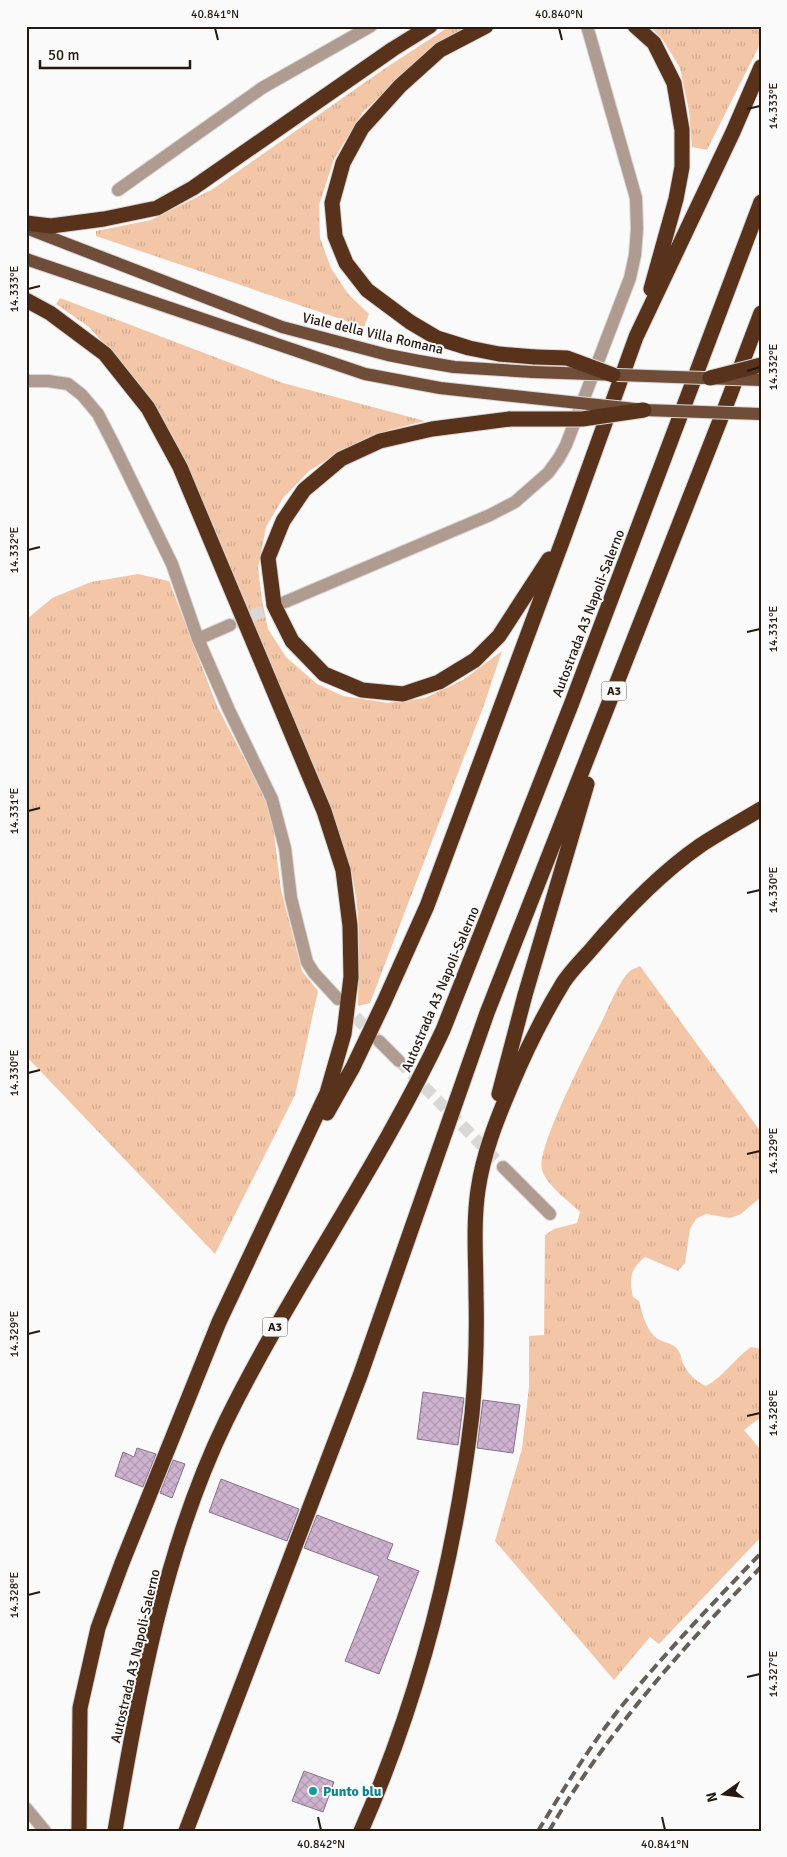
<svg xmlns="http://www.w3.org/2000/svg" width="787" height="1857" viewBox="0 0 787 1857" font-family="Signika,sans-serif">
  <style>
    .grass { fill: url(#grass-tufts) }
    .building { fill: url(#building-cross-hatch); stroke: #89708b }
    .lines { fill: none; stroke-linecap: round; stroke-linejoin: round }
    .minor-tunnel { stroke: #dad8d7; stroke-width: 12; stroke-dasharray: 12 6; stroke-linecap: butt }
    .minor-casing { stroke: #d8d6d5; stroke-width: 14 }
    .major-casing { stroke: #d8d6d5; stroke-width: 14 }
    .highway-casing { stroke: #d8d6d5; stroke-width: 17 }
    .minor { stroke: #af9b8f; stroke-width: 12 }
    .major { stroke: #6f4d39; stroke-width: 12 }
    .highway { stroke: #58321a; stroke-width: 15 }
    .rail { stroke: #665e58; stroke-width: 4; stroke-dasharray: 10 5; stroke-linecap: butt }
    .major-bridge-casing { stroke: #d8d6d5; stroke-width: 14; stroke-linecap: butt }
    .highway-bridge-casing { stroke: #d8d6d5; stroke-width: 17; stroke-linecap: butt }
    .major-bridge { stroke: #6f4d39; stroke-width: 12 }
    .highway-bridge { stroke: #58321a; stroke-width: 15 }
    .ticks { fill: none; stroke: #251910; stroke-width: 2 }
    .culture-dot { fill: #0f9aa8; stroke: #fafafa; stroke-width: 2 }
    .labels { text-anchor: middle; stroke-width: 4; stroke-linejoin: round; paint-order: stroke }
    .shield { fill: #fafafa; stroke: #655c56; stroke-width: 1 }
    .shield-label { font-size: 12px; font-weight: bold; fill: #251910 }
    .street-label { font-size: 14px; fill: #251910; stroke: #fafafa }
    .culture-label { font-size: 14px; font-weight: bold; fill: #0d838f; stroke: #fafafa; text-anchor: start }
    .neatline { fill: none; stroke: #251910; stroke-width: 2 }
    .ticks-label { font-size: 12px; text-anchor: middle; fill: #251910 }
  </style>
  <defs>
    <pattern id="grass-tufts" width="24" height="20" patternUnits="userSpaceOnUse" patternTransform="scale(1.25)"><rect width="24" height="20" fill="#f3c6a7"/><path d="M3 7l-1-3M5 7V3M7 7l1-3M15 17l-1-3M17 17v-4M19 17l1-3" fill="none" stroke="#d0aa8f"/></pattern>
    <pattern id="building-cross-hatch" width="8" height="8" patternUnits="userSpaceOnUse" patternTransform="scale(1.25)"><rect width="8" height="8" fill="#ceb3d0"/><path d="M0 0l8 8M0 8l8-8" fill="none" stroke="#b199b2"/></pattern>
  </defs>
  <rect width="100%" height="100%" fill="#fafafa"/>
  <path class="grass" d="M450 26H468L427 52 363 112 334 159 319 205 320 238 331 268 348 294 369 314 364 327 96 236V231L151 220 213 189 384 69Z
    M650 26H761V42L707 150 692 147 689 111 680 68 663 40Z
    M60 298 283 383 425 421 389 430 338 453 309 471 283 498 266 527 258 568 262 600 268 629 286 657 317 684 343 696 388 703 425 698 463 680 502 651 484 705 370 1003 358 1006C358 964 362 921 353 880 347 851 336 824 326 796L160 415 130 373 89 327 56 304Z
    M138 574 169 581 217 706 271 810 281 890 302 971 318 991 295 1095 215 1254 26 1056V620L52 598 91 582Z
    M640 966 761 1132V1197L741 1214 730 1218 706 1214 696 1219 690 1229 685 1263 678 1271 645 1257C630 1269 629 1279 633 1297L639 1301C643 1316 647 1335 662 1341 669 1344 674 1344 678 1350 681 1354 681 1358 682 1361 687 1373 695 1381 706 1386 724 1376 734 1359 751 1347L761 1349V1417L744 1430 761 1450V1537L659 1644 650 1637 614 1680 495 1541 522 1449 529 1387V1336L544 1335 545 1235 554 1229 577 1223 580 1212C568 1200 548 1187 542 1170 536 1148 588 1049 600 1025 607 1012 619 980 630 971 632 969 637 968 640 966Z"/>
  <path class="building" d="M423 1392 464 1398 458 1445 417 1439Z
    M483 1400 520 1405 513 1453 477 1448Z
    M137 1448 156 1454 143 1487 115 1476 123 1452 134 1457Z
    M173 1460 185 1464 172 1498 160 1493Z
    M221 1479 299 1509 287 1541 209 1512Z
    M317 1515 393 1544 387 1559 419 1571 379 1674 345 1661 379 1576 304 1548Z
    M304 1771 334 1782 323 1812 292 1801Z"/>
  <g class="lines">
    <path class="minor-tunnel" d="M235 623 283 603
      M343 1004 376 1038
      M399 1061 503 1167"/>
    <defs>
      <path id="minor" d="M118 190 262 88 371 26
        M26 381H48L68 384 82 395 98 414 114 445 172 564 198 639 229 710 272 799 285 848 291 898 307 962 314 973 338 999
        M285 602 490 515 515 502 548 473 559 458 566 445 630 278 635 255 637 229 636 198 587 26
        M198 639 230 625
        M379 1041 399 1061
        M503 1167 550 1214
        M26 1808 45 1831"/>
      <path id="major" d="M26 228 282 327 388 355 419 361 454 367 533 372
        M26 259 365 374 440 388 523 397"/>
      <path id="highway" d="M486 26 440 50 400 86 362 128 343 163 332 203 335 236 346 263 367 290 410 322 437 338 469 348 499 354 535 357
        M635 26 654 43 674 83 682 130V167L676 199 651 289
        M26 223 51 226 104 219 157 208 193 188 393 49 430 26
        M26 300 50 313 105 354 148 408 180 467 324 811 343 870 350 926 351 977 344 1034 327 1093 219 1322 122 1563 98 1628 80 1708 79 1831
        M510 419 432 429 380 441 341 459 304 490 283 521 268 558 274 605 292 641 324 674 362 690 403 694 439 682 475 660 499 636 549 559
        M499 1094 525 995 587 784
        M327 1113 353 1067 384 1002 427 906 565 534 636 337 733 132 761 67
        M115 1831C139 1692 164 1549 226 1421 292 1287 380 1165 443 1030L571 705 761 202
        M186 1831 360 1376 487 1013 730 395 761 313
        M361 1831C419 1699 455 1558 472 1414 476 1374 477 1334 476 1294 476 1259 473 1224 478 1190 483 1154 497 1119 511 1086 526 1050 543 1016 563 983 570 972 580 962 589 952 622 913 659 874 701 845 721 832 741 821 761 809"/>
    </defs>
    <use href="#minor" class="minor-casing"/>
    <use href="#major" class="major-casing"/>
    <use href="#highway" class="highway-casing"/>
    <use href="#minor" class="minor"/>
    <use href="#major" class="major"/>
    <use href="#highway" class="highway"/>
    <path class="rail" d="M538 1831C565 1787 592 1742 625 1702 668 1650 714 1602 761 1553
      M549 1831C606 1733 682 1648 761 1567"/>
    <defs>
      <path id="major-bridge" d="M533 372 761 380
        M523 397 644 410 761 414"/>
      <path id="highway-bridge" d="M535 357 567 358 613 375
        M710 378 761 365
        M510 419H582L644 410"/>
    </defs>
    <use href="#major-bridge" class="major-bridge-casing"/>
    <use href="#highway-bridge" class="highway-bridge-casing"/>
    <use href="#major-bridge" class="major-bridge"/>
    <use href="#highway-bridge" class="highway-bridge"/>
  </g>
  <path class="ticks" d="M215 28 218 40M559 28 562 40M747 109 760 106M28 289 40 286M747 371 760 367M28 550 40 547M747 632 760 629M28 811 40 808M747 893 760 890M28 1073 40 1070M747 1154 760 1151M28 1334 40 1331M747 1416 760 1413M28 1595 40 1592M747 1677 760 1674M318 1817 321 1830M662 1817 665 1830"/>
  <circle class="culture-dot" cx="313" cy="1791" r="5"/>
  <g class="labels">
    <g class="shield">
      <rect x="601.5" y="681.5" width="25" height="19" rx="4"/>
      <rect x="262.5" y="1317.5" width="25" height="19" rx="4"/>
    </g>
    <g class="shield-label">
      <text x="614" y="695">A3</text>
      <text x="275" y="1331">A3</text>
    </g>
    <g class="street-label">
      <text transform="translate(373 333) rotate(13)" y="5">Viale della Villa Romana</text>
      <text transform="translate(588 613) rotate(-69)" y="5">Autostrada A3 Napoli-Salerno</text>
      <text transform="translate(440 989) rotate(-67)" y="5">Autostrada A3 Napoli-Salerno</text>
      <text transform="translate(135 1656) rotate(-77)" y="5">Autostrada A3 Napoli-Salerno</text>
    </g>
    <g class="culture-label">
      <text x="323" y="1796">Punto blu</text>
    </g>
  </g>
  <rect width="787" height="1857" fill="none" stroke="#fafafa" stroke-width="55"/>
  <g transform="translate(724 1794) rotate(256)" stroke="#fafafa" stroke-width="4" paint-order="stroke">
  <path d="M0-4L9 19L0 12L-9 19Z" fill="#251910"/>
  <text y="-8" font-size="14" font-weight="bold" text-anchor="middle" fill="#251910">N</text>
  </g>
  <path d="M40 60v8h150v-8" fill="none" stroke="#251910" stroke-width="2.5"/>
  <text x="48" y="60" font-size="15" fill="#251910" stroke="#fafafa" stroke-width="4" paint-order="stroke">50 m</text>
  <rect x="28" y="28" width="732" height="1802" class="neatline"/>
  <g class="ticks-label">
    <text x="215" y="18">40.841°N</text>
    <text x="559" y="18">40.840°N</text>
    <text transform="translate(773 106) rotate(-90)" y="4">14.333°E</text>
    <text transform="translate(14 289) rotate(-90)" y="4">14.333°E</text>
    <text transform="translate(773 367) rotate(-90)" y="4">14.332°E</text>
    <text transform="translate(14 550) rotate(-90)" y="4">14.332°E</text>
    <text transform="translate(773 629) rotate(-90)" y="4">14.331°E</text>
    <text transform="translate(14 811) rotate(-90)" y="4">14.331°E</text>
    <text transform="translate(773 890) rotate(-90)" y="4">14.330°E</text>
    <text transform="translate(14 1073) rotate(-90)" y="4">14.330°E</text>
    <text transform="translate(773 1151) rotate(-90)" y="4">14.329°E</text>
    <text transform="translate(14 1334) rotate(-90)" y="4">14.329°E</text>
    <text transform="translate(773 1413) rotate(-90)" y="4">14.328°E</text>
    <text transform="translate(14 1595) rotate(-90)" y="4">14.328°E</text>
    <text transform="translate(773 1674) rotate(-90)" y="4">14.327°E</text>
    <text x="321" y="1848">40.842°N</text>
    <text x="665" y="1848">40.841°N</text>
  </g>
</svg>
